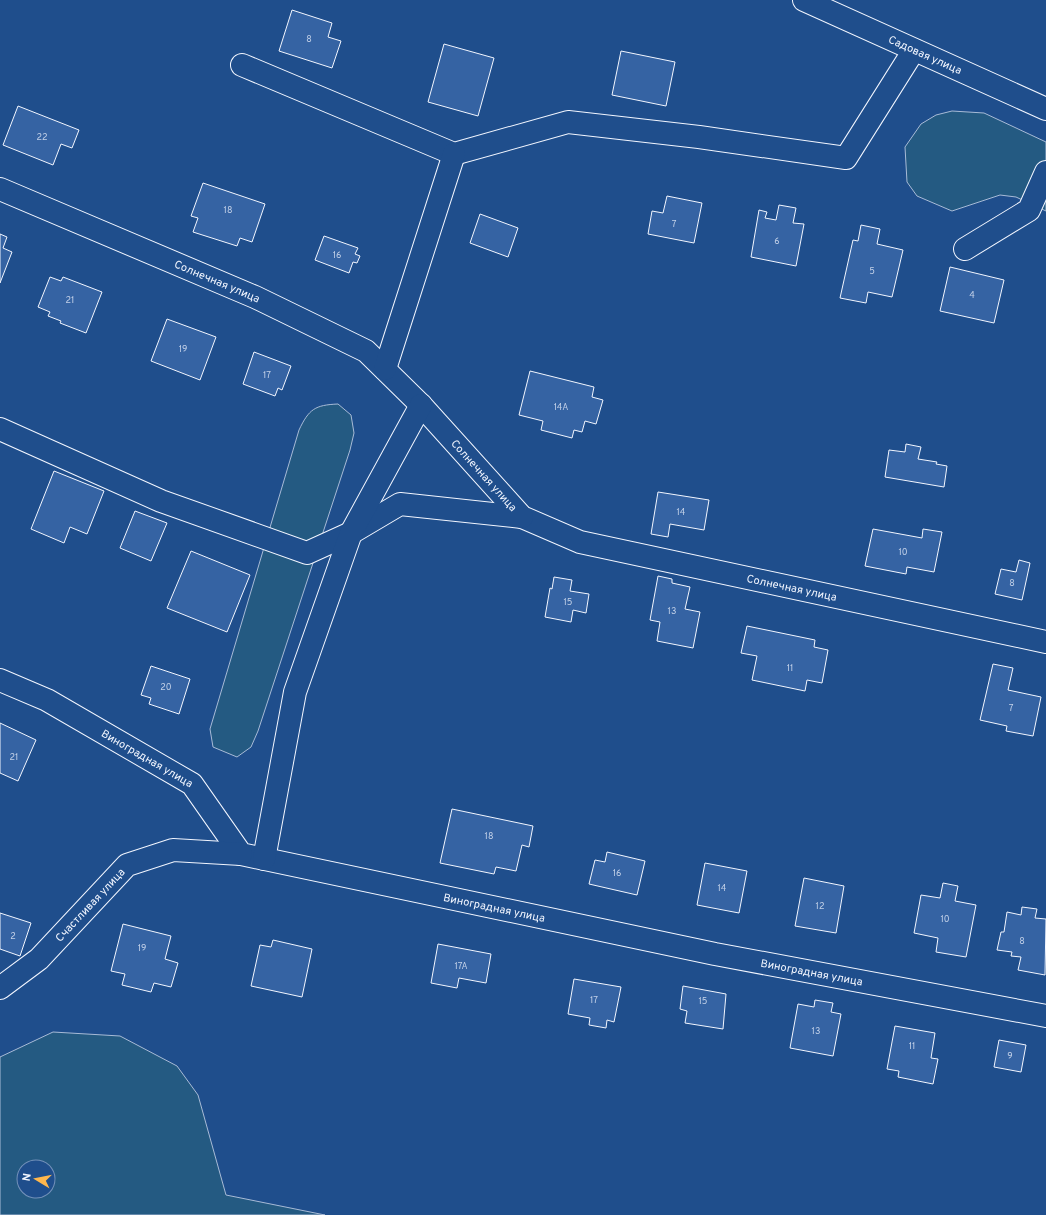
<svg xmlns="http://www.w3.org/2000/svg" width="1046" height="1215" viewBox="0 0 1046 1215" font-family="Overpass,sans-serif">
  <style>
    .green { fill: #245a82; stroke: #a8bbd7; fill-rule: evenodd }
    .building { fill: #3563a3; stroke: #f2f6ff }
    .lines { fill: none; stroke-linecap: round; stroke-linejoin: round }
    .minor-casing { stroke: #f2f6ff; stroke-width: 24 }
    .minor { stroke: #1f4e8c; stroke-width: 22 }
    .labels { text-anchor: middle; stroke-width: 3; stroke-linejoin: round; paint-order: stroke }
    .number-label { font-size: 9px; fill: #c3d1e8 }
    .street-label { font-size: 11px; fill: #f2f6ff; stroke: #1f4e8c }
  </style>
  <rect width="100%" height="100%" fill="#1f4e8c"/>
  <path class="green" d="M952 111 984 113 1046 142V211L1016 197 1000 195 952 211 917 196 907 182 905 147 921 124 936 115Z
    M338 404 351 415 354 433 350 450 258 731 251 747 237 757 213 747 210 729 299 430C309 409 315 405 338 404Z
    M53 1032 120 1036 177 1066 198 1095 226 1195 325 1215H0V1057ZM24 1167H48V1191H24Z"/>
  <path class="building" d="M292 10 332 23 328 37 341 41 332 68 279 51Z
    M444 44 494 58 478 116 428 102Z
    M621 51 675 62 666 106 612 95Z
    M18 106 79 130 72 148 61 144 53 165 3 145Z
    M203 183 265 204 252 242 240 238 237 246 193 232 198 218 191 216Z
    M667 196 702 203 694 243 648 234 652 211 663 213Z
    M779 205 796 208 793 223 804 224 796 266 751 257 759 210 767 212 765 218 776 220Z
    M480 214 518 228 508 257 470 243Z
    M861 225 880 229 877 244 903 250 892 297 868 292 866 303 840 298 853 240 858 241Z
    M0 234 7 237 3 248 12 252 0 283Z
    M324 236 358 248 355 254 360 256 357 263 353 262 349 273 315 260Z
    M950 267 1004 280 994 323 940 311Z
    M50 277 61 281 63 277 102 292 86 333 60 323 61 321 48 316 50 312 38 307Z
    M167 319 216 337 200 380 151 361Z
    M254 352 291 366 282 390 278 388 275 396 243 384Z
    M530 371 594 387 592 397 603 400 596 424 585 421 582 432 574 430 572 438 541 430 543 421 519 415Z
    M906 444 921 447 918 459 937 462 936 464 947 466 944 487 885 477 889 450 905 452Z
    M54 471 104 491 87 534 70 527 64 543 31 529Z
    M658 492 709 500 704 530 670 524 668 537 651 534Z
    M135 511 167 523 151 561 120 548Z
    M873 529 922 538 923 529 942 532 934 572 907 567 906 574 865 566Z
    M191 551 250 575 227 632 167 608Z
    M1019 560 1030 563 1022 600 995 594 1001 569 1016 572Z
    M658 576 672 579V583L690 587 685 609 700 612 693 648 657 641 660 622 650 620Z
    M554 577 572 580 570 591 589 594 586 613 573 610 571 622 545 617 550 588 552 589Z
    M747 626 815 640 814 647 828 650 822 683 807 680 805 691 752 680 757 656 741 653Z
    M993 664 1013 668 1008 690 1041 697 1033 736 1006 731 1007 726 980 720Z
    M151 666 190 679 179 714 149 704 151 698 141 695Z
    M0 723 36 740 18 781 0 773Z
    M452 809 533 826 529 847 522 845 516 871 496 867 494 874 440 863Z
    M607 852 645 861 637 895 589 884 595 860 605 862Z
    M705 863 747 871 739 913 697 905Z
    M804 878 844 886 836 933 795 926Z
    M943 883 958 886 955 901 976 905 966 957 936 952 938 938 914 933 921 895 940 898Z
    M1022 907 1037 909 1035 918 1046 919 1045 975 1018 970 1021 957 1011 956 1012 952 997 950 1001 932H1004L1007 912 1021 915Z
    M0 913 31 923 20 956 0 949Z
    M123 924 171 936 165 959 178 963 171 987 154 983 151 992 122 985 125 974 111 971Z
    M273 940 312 949 302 997 251 986 260 945 271 947Z
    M438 944 491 954 486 983 459 978 457 988 431 983Z
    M574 979 621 987 614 1022 607 1020 606 1028 589 1025 590 1018 568 1014Z
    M683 986 726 994 723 1029 685 1023 687 1011 680 1009Z
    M815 1000 833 1003 831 1012 841 1014 833 1056 790 1048 798 1004 814 1007Z
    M895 1026 935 1033 931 1058 938 1059 933 1084 898 1077 899 1071 887 1069Z
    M999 1040 1026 1045 1021 1072 994 1067Z"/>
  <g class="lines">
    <defs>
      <g id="minor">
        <path id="s1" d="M804 0 1046 109"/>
        <path d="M242 65 454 154 568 122 699 137 846 158 914 50"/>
        <path id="s2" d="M0 189 255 297 366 351 421 405 522 517 580 542 1046 642"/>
        <path d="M965 249 1029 210 1046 172"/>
        <path d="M385 369 454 154"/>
        <path d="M0 429 161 501 307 553 351 533 400 504 522 517"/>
        <path id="s3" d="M0 680 47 700 192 784 241 854 715 954 1046 1016"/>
        <path d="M264 859 295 692 351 533 421 405"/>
        <path id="s4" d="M0 988 39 959 127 865 173 850 241 854"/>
      </g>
    </defs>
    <use href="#minor" class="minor-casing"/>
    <use href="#minor" class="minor"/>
  </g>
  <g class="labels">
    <g class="number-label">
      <text x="309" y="42">8</text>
      <text x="42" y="140">22</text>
      <text x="228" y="213">18</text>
      <text x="674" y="227">7</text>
      <text x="777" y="244">6</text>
      <text x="337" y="258">16</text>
      <text x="872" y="274">5</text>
      <text x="972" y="298">4</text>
      <text x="70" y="303">21</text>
      <text x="183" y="352">19</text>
      <text x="267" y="378">17</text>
      <text x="561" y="410">14А</text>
      <text x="681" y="515">14</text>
      <text x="903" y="555">10</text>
      <text x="1012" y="586">8</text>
      <text x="568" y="605">15</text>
      <text x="672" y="614">13</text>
      <text x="790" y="671">11</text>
      <text x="166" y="690">20</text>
      <text x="1011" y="711">7</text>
      <text x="14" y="760">21</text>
      <text x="489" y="839">18</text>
      <text x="617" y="876">16</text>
      <text x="722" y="891">14</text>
      <text x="820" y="909">12</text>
      <text x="945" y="922">10</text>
      <text x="13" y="939">2</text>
      <text x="1022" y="944">8</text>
      <text x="142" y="951">19</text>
      <text x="461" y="969">17А</text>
      <text x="594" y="1003">17</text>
      <text x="703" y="1004">15</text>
      <text x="816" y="1034">13</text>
      <text x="912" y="1049">11</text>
      <text x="1010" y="1059">9</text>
    </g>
    <g class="street-label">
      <text dy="4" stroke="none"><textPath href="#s1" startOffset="133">Садовая улица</textPath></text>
      <text dy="4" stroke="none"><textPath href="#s2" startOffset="236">Солнечная улица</textPath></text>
      <text dy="4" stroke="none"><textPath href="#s2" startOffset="572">Солнечная улица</textPath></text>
      <text dy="4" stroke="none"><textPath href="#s2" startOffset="908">Солнечная улица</textPath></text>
      <text dy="4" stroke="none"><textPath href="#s3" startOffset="167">Виноградная улица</textPath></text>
      <text dy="4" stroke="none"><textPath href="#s4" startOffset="123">Счастливая улица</textPath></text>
      <text dy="4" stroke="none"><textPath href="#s3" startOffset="563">Виноградная улица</textPath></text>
      <text dy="4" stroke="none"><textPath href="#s3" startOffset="887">Виноградная улица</textPath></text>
    </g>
  </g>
  <g transform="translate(36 1179) rotate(280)"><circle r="19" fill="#1f4e8c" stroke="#7391ba"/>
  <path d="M0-3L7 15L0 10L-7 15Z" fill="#ffb74d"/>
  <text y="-6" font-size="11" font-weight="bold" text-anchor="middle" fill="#f2f6ff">N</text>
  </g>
</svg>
